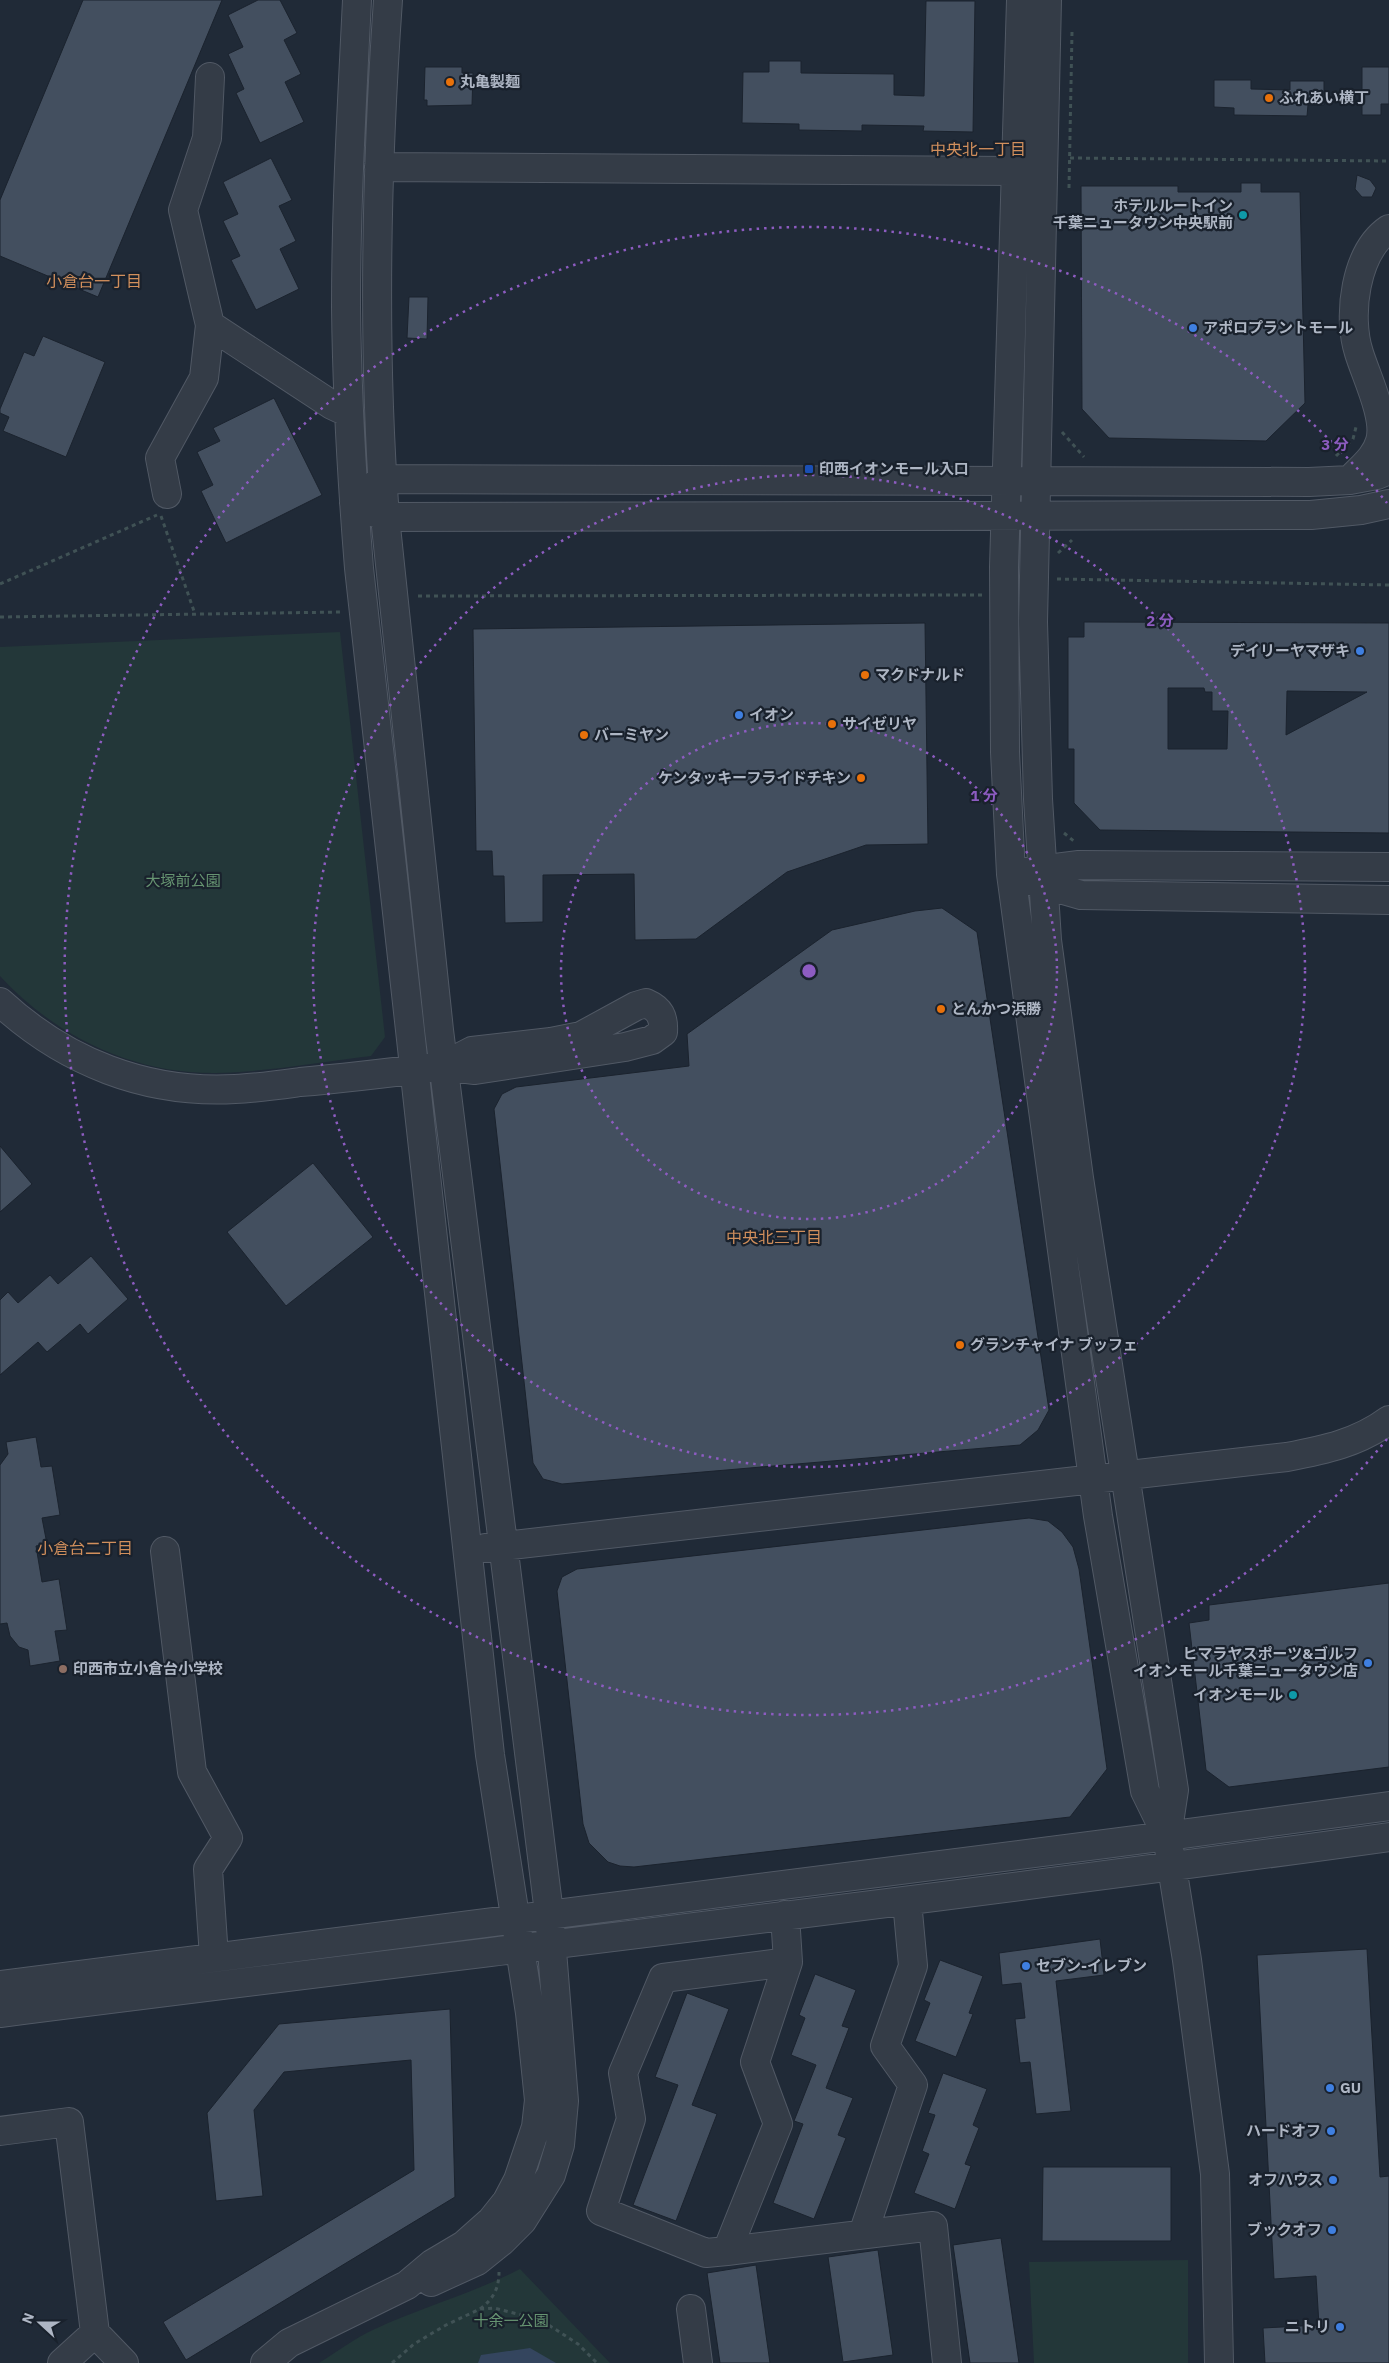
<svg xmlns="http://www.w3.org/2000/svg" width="1389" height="2363" viewBox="0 0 1389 2363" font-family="'IBM Plex Sans','Noto Sans JP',sans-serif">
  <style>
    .green { fill: #233739 }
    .water { fill: #34455e }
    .building { fill: #434f5f; stroke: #1b232e; fill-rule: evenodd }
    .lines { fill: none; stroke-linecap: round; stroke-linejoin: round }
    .minor-casing { stroke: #515965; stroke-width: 30 }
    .path { stroke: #405255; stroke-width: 3; stroke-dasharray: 4 4; stroke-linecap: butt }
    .minor { stroke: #343c47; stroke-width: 28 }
    .ring { fill: none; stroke: #8d5cc1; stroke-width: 2.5; stroke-dasharray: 2.5 5 }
    .food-dot { fill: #e8710a; stroke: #19212c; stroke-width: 2 }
    .culture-dot { fill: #0f9aa8; stroke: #19212c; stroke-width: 2 }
    .shop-dot { fill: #3f7fe0; stroke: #19212c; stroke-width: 2 }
    .transit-dot { fill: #1a4fb4; stroke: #19212c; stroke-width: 2 }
    .education-dot { fill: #8d6e63; stroke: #19212c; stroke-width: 2 }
    .labels { text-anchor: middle; stroke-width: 4.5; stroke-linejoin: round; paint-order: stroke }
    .poi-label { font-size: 15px; font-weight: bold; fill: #aeb6c4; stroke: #19212c; text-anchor: start }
    .park-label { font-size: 15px; fill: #669471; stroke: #19212c }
    .neighbourhood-label { font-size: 16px; fill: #d18f5c; stroke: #19212c }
    .centre { fill: #8d5cc1; stroke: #19212c; stroke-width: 2.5 }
    .ring-label { font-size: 15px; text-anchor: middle; font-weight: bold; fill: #8d5cc1; stroke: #19212c; stroke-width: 4.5; stroke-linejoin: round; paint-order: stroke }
  </style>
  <rect width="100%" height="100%" fill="#202a37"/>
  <path class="green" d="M340 632 385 1037 371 1056C320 1062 267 1072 216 1073 133 1074 55 1036 0 976V647Z
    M1188 2260V2363H1034L1029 2262Z
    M520 2269 610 2363H319C337 2352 355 2338 375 2329 422 2307 474 2293 520 2269Z"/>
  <path class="water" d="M530 2348 556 2363H478L481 2355Z"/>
  <path class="building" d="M83 0H222L98 297 0 256V200Z
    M258 0H280L297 33 284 40 301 74 285 82 304 122 260 143 236 93 244 89 228 54 243 47 228 15Z
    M926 1H975L973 132 923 131 924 126 862 125V131L799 130V124L742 123 743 72H769V61H801V73L894 74V95L924 96Z
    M425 67H462V73H473L472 105 427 106V100H424Z
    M1362 67H1389V104H1381V115H1362Z
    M1214 80H1251V89L1290 90V81H1324V105H1308L1307 116 1234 115V108L1214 107Z
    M271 158 292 200 279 206 296 241 280 249 299 289 256 310 231 260 240 256 223 221 238 214 223 182Z
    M1357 175 1370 180 1376 188 1372 197H1362L1355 189Z
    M1241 183H1261V192H1300L1305 403 1266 441 1109 438 1082 409 1081 186H1178V192H1241Z
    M409 297H428L427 339 407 338Z
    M43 336 105 362 66 457 3 431 9 417 0 413V409L24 352 34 356Z
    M274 398 322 495 226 543 201 491 213 485 197 452 220 441 213 428Z
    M1084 622 1389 623V833L1100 830 1074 803V749H1068V637H1084ZM1168 688H1204L1205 692H1212V711H1228L1227 749H1168ZM1287 691 1367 692 1286 735Z
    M925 623 928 844 866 845 787 872 696 939 635 940 634 874 543 875V922L505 923 504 876H493L492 851H476L473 629Z
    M942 908 977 932 1049 1410 1038 1430 1020 1445 562 1484 543 1479 533 1463 494 1109 502 1094 516 1087 689 1066 687 1034 832 930 915 911Z
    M0 1146 32 1184 0 1212Z
    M313 1163 373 1237 286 1306 227 1232Z
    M91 1256 128 1299 88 1334 80 1324 47 1352 38 1342 0 1375V1300L8 1292 18 1303 50 1275 58 1284Z
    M36 1437 41 1467 52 1466 60 1515 42 1518 47 1544 36 1546 42 1582 59 1579 67 1630 55 1631 60 1661 30 1666 28 1650 19 1647 10 1636 7 1623 0 1624V1465L8 1454 6 1442Z
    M1029 1518 1048 1521 1062 1532 1073 1547 1079 1569 1107 1769 1070 1817 634 1867 620 1866 608 1862 589 1843 583 1824 557 1591 562 1577 577 1569Z
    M1389 1583V1767L1229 1787 1206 1770 1189 1623 1209 1620V1605Z
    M1100 1939 1104 1975 1056 1981 1071 2111 1036 2114 1030 2062 1020 2063 1015 2019 1025 2018 1021 1983 1002 1985 999 1953Z
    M1367 1949 1380 2177 1389 2176V2363H1265L1263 2328 1319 2325 1316 2276 1274 2279 1257 1955Z
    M940 1960 983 1976 969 2013 973 2014 956 2057 915 2041 930 2003 924 2000Z
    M815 1974 856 1990 842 2026 849 2028 826 2088 853 2098 838 2135 846 2138 814 2219 773 2203 803 2124 794 2121 816 2065 791 2055 805 2018 799 2015Z
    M687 1993 729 2009 692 2105 717 2114 676 2221 633 2205 678 2085 655 2077Z
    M450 2009 455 2197 186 2360 163 2322 414 2170 411 2060 284 2072 254 2110 263 2196 216 2201 207 2113 279 2024Z
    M943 2073 987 2089 973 2125 979 2128 965 2164 971 2166 955 2209 914 2193 929 2154 922 2151 935 2115 928 2113Z
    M1043 2167H1171V2241H1042Z
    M1001 2238 1019 2363H970L953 2245Z
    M878 2250 893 2355 843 2362 828 2257Z
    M756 2265 770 2363H720L707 2273Z"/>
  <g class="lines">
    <defs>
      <path id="minor" d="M388 0C376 172 372 345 385 517L439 1030 549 1913 564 2101 560 2145 551 2175 522 2221 502 2241 477 2261 431 2282
        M1021 0 1004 567 1005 752 1011 874 1098 1516 1145 1791 1167 1836
        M1047 0 1033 622 1038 799 1047 940 1079 1178 1174 1790 1167 1836 1187 1960 1215 2174 1219 2363
        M210 77 207 138 183 210 210 325 332 405 349 413
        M379 167 1016 171
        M1389 229C1355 252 1347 316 1359 353 1366 376 1387 418 1380 441 1376 457 1361 468 1350 480L1309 482 382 479 354 503 385 517 1311 515 1361 510 1389 504
        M1350 480 1377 475 1389 470
        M167 494 160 458 204 378 210 325
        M1024 872 1079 865 1389 867
        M1029 880 1081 895 1389 900
        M0 1002C65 1062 146 1094 235 1089 257 1088 278 1085 300 1082 348 1078 396 1072 443 1066L475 1070 625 1047 652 1040 663 1032C664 1017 660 1009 646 1003L636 1006 581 1036 551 1042 472 1051 443 1066
        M486 1548 1287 1457C1324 1450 1358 1443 1389 1420
        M165 1551 192 1772 228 1838 208 1869 214 1957
        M785 1915 788 1962
        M0 1985 1167 1836 1389 1806
        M0 2013C463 1954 927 1901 1389 1837
        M0 2131 69 2122 95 2333 124 2363
        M863 2234 913 2085 885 2046 913 1966 907 1901
        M727 2251 778 2124 755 2062 788 1962 663 1978 623 2073 631 2119 601 2211 706 2253 727 2251 933 2226 947 2363
        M691 2309 698 2363
        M62 2363 95 2333
        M265 2363 289 2343 407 2285 432 2264 464 2245 491 2221 507 2201 518 2180 536 2127 539 2100 530 2013 490 1755 359 568C352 481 347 394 346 307 346 204 352 102 357 0"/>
    </defs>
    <use href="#minor" class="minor-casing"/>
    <path class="path" d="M1070 158 1389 161
      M1069 188 1072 32
      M1062 432 1084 457
      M1336 456 1353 439 1356 427
      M161 516 195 614
      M1058 553 1072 540
      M1057 579 1389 585
      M0 584 157 515
      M418 596 982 595
      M0 617 342 612
      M1064 833 1075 842
      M480 2309C493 2299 499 2289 499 2272
      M392 2363 414 2344 446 2325 480 2309 494 2308 541 2320 578 2344 597 2363"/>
    <use href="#minor" class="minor"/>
  </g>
  <g class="ring">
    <circle cx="809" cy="971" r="248"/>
    <circle cx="809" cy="971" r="496"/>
    <path d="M1387 1439A744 744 0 1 1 1387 503"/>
  </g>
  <g class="food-dot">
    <circle cx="450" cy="82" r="5"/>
    <circle cx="1269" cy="98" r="5"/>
    <circle cx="865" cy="675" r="5"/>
    <circle cx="832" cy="724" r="5"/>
    <circle cx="584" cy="735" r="5"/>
    <circle cx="861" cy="778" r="5"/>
    <circle cx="941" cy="1009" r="5"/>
    <circle cx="960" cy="1345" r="5"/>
  </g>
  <g class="culture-dot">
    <circle cx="1243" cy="215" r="5"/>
    <circle cx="1293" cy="1695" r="5"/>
  </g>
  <g class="shop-dot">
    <circle cx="1193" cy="328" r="5"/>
    <circle cx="1360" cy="651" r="5"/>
    <circle cx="739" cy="715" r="5"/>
    <circle cx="1368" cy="1663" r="5"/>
    <circle cx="1026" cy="1966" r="5"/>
    <circle cx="1330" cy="2088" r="5"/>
    <circle cx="1331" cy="2131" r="5"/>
    <circle cx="1333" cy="2180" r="5"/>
    <circle cx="1332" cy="2230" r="5"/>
    <circle cx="1340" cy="2327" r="5"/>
  </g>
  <rect class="transit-dot" x="804" y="464" width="10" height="10" rx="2.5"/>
  <circle class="education-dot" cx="63" cy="1669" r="5"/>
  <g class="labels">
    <g class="poi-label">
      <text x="460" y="87">丸亀製麺</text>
      <text x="1279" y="103">ふれあい横丁</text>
      <text x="1233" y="211" text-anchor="end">ホテルルートイン<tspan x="1233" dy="17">千葉ニュータウン中央駅前</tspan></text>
      <text x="1203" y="333">アポロプラントモール</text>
      <text x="819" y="474">印西イオンモール入口</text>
      <text x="1350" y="656" text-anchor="end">デイリーヤマザキ</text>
      <text x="875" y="680">マクドナルド</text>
      <text x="749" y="720">イオン</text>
      <text x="842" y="729">サイゼリヤ</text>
      <text x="594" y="740">バーミヤン</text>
      <text x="851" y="783" text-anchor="end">ケンタッキーフライドチキン</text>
      <text x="951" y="1014">とんかつ浜勝</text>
      <text x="970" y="1350">グランチャイナ ブッフェ</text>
      <text x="1358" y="1659" text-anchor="end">ヒマラヤスポーツ&amp;ゴルフ<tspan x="1358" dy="17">イオンモール千葉ニュータウン店</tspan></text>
      <text x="73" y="1674">印西市立小倉台小学校</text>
      <text x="1283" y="1700" text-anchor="end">イオンモール</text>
      <text x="1036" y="1971">セブン-イレブン</text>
      <text x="1340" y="2093">GU</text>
      <text x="1321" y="2136" text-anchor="end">ハードオフ</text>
      <text x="1323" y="2185" text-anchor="end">オフハウス</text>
      <text x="1322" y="2235" text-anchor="end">ブックオフ</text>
      <text x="1330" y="2332" text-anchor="end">ニトリ</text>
    </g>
    <g class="park-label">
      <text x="183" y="886">大塚前公園</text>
      <text x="511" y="2326">十余一公園</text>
    </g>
    <g class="neighbourhood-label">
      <text x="978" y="155">中央北一丁目</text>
      <text x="94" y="287">小倉台一丁目</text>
      <text x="774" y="1243">中央北三丁目</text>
      <text x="85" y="1554">小倉台二丁目</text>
    </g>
  </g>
  <circle cx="809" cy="971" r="8" class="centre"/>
  <g class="ring-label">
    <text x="1335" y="450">3 分</text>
    <text x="1160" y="626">2 分</text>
    <text x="984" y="801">1 分</text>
  </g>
  <g transform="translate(40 2323) rotate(291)" stroke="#19212c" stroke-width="4" paint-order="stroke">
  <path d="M0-4L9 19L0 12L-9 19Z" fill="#aeb6c4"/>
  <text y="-8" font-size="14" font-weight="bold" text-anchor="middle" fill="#aeb6c4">N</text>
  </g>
</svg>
